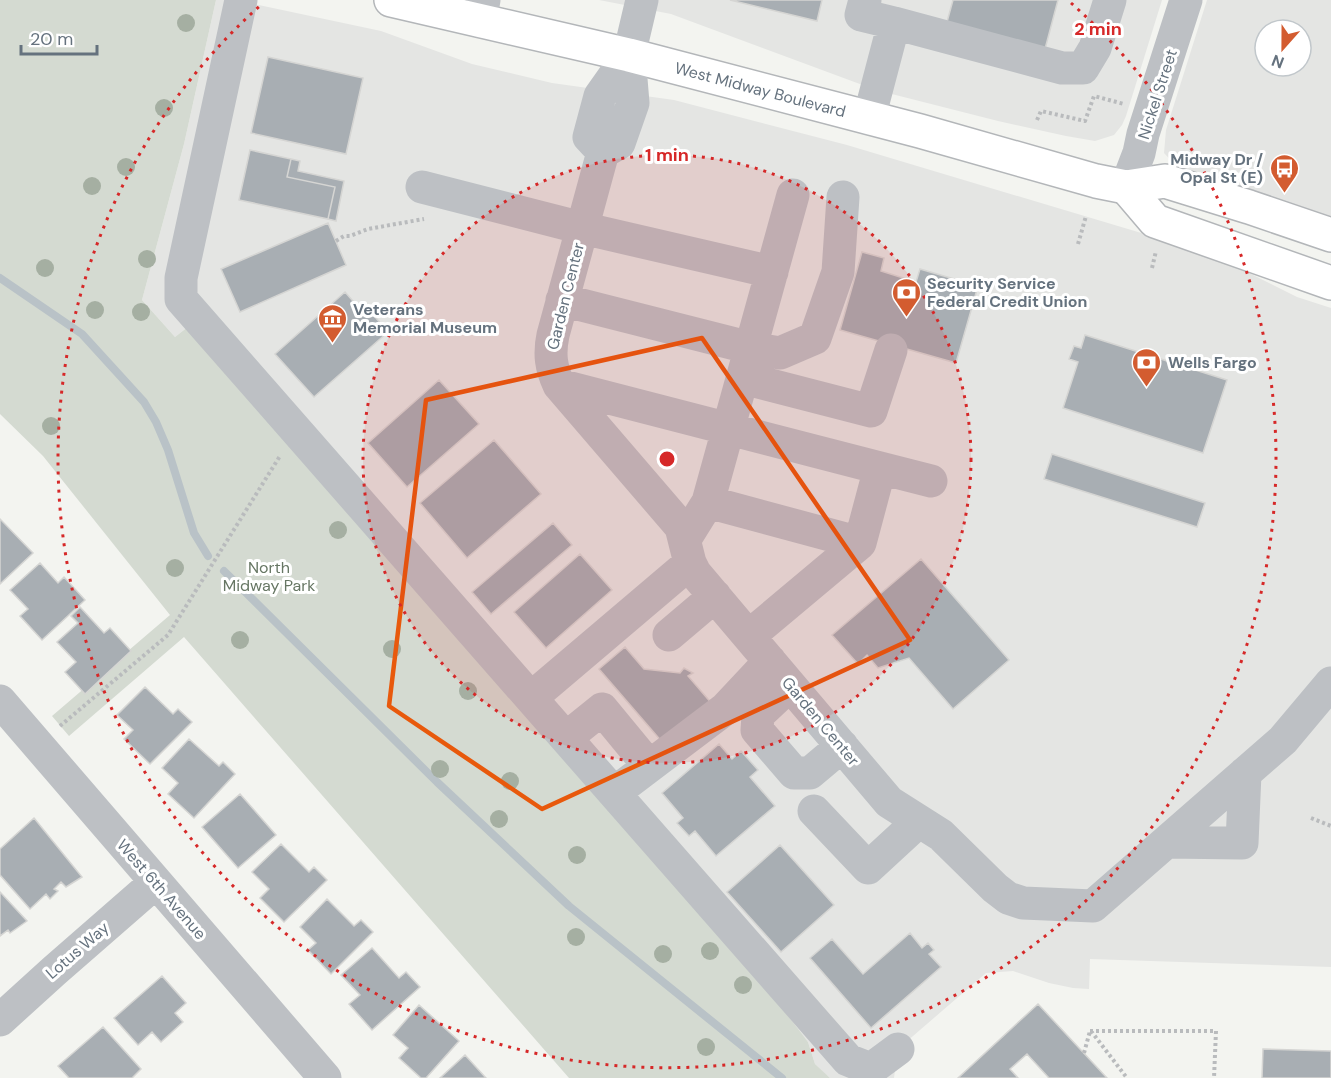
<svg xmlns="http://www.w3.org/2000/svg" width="1331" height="1078" viewBox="0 0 1331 1078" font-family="'DM Sans',sans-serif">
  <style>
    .built { fill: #e4e5e3; fill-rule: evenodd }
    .green { fill: #d4dad1 }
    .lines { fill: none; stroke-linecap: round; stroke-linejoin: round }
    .stream { stroke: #b9c2c7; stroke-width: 8 }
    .building { fill: #a8aeb3; stroke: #d5d5d3; stroke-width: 1.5 }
    .major-casing { stroke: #b3b6b9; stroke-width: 36 }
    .path { stroke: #b9bbbd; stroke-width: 4; stroke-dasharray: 3 3; stroke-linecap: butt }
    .minor { stroke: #bdc0c4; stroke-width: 33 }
    .major { stroke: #fff; stroke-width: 33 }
    .tree { fill: #a5afa2 }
    .marked { fill: none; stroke: #e8590c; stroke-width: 4.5; stroke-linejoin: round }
    .ring { fill: none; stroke: #d62828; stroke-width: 3; stroke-dasharray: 3 6 }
    .labels { text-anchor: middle; stroke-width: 6; stroke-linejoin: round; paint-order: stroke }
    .street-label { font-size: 16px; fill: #65727e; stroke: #fff }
    .poi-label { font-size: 16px; font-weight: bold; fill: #65727e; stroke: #fff; text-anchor: start }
    .park-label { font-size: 16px; fill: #667663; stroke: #fff }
    .centre { fill: #d62828; stroke: #fff; stroke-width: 3 }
    .ring-label { font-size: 18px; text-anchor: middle; font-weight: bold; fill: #d62828; stroke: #fff; stroke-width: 6; stroke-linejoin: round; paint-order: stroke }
  </style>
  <rect width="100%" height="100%" fill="#f3f4f0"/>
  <path class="built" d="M216 0H235L381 31 472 64 552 83 674 100 847 145 1158 238 1235 266 1297 297 1331 308V967L1090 959 1089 989 1073 988 1049 983 1013 971 986 973 898 1049 894 1078H830L824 1073 815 1064 808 1042 189 326 175 337 142 300 184 144Z
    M599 0H1162L1126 116 1122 125 1114 135 1095 141 1066 136 998 121 876 90 671 14Z
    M1207 0H1331V220L1181 171 1164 153 1166 130ZM1265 30H1301V66H1265Z"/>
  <path class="green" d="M0 0H216L184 144 142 300 175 337 189 326 782 1008 808 1042 815 1064 830 1078H569L184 637 69 736 52 716 170 615 43 456 0 414Z"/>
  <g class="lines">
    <path class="stream" d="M0 278 82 334 144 402 156 422 168 450 194 533 208 556
      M224 571 437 782 569 906 782 1078"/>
  </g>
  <path class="building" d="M730 0H822L817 21Z
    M953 0H1058L1045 49 947 22Z
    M268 57 363 78 346 154 251 133Z
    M250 150 291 159 287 177 335 187 328 219 239 200Z
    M291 159 300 161 298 171 344 181 336 221 328 219 335 187 287 177Z
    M328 223 346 265 240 312 221 269Z
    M862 252 884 258 881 271 916 282 920 269 978 286 956 363 840 330Z
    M345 292 359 308 364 304 388 332 314 397 275 354Z
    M1085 335 1227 380 1203 453 1063 408 1078 362 1069 359 1074 346 1081 348Z
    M439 380 479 424 407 487 368 443Z
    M494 440 541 494 467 558 420 503Z
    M1052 454 1205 503 1197 527 1044 479Z
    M0 519 33 553 0 584Z
    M553 523 572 545 491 614 472 592Z
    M580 554 612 590 546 648 514 612Z
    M921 559 1009 660 953 709 909 658 878 668 867 655 858 664 832 635Z
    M40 563 58 583 64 577 85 600 42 640 20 616 28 609 10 590Z
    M80 607 104 633 110 628 131 651 85 694 65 672 76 662 57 642 78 623 71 616Z
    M625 647 644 669 680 673 684 668 693 673 688 676 713 705 663 743 599 669Z
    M145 687 173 714 178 709 192 722 150 764 124 739 133 730 117 715Z
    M189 739 219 766 223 762 235 774 194 818 168 794 178 783 162 768Z
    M719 744 732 759 741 751 758 770 750 777 775 806 716 856 695 831 689 836 677 823 683 818 662 793Z
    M240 794 276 835 238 868 202 827Z
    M34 818 82 877 66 887 61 882 54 889 58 891 50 899 46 894 30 909 0 875V849Z
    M281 844 309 872 314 867 327 880 284 922 260 898 269 889 252 872Z
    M780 845 834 905 781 952 727 892Z
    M0 892 27 921 10 933 8 930 0 936Z
    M327 899 354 926 361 920 373 932 331 974 308 950 316 943 300 927Z
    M910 933 922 948 928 943 934 950 929 954 941 967 871 1028 810 958 832 939 863 974Z
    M372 948 399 978 406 972 420 987 372 1030 349 1004 360 995 341 975Z
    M162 976 186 1003 175 1013 183 1022 161 1042 152 1032 138 1045 114 1018Z
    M1038 1004 1107 1078H1049L1027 1054 1010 1069 1018 1078H958Z
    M419 1005 459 1041 426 1078H421L399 1058 408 1048 393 1035Z
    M103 1027 141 1069 132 1078H69L58 1066Z
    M1263 1049 1331 1051V1078H1262Z
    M465 1055 486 1078H440Z"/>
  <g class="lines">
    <defs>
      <g id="major">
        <path id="s1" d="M391 0 629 55 920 131 1096 181 1126 187 1165 181 1249 207 1331 235"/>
        <path d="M1126 187 1155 221 1331 283"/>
      </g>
    </defs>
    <use href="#major" class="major-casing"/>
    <path class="path" d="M1037 120 1041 111 1085 121 1094 96 1124 104
      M336 241 344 236H350L368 229 424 219
      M1078 244 1086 216
      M1152 268 1156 251
      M60 726 168 635 280 456
      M1311 818 1331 826
      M1090 1031H1216L1214 1078
      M1091 1031 1127 1078
      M1084 1053 1090 1031"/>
    <path class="minor" d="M241 0 181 278V299L848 1060 871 1069 898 1049
      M642 0 629 55 633 103 619 143 603 152 553 335C549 354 551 368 559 385L681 527 690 563 695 573 889 802 941 835 995 888 1008 898 1023 903 1093 906 1283 740 1331 683
      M865 0 861 15 894 23 869 118
      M480 21 484 0
      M894 23 1062 68H1083L1095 48 1110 0
      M603 152 589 137 600 96 629 55
      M422 187 582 228 772 272
      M1126 187 1139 153 1143 134 1186 0
      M562 300 751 348 780 353 815 338 838 272 843 197
      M743 378 871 411 891 350
      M559 385 880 468 860 543 749 636
      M880 468 931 481
      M708 502 860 543
      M685 539 708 502 793 195
      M669 635 715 596
      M790 685 758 715 757 730 794 773H810L842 746
      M531 698 690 563
      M0 701 325 1078
      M566 738 602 709 649 766
      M614 793 725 709 770 661
      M814 811 868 868 919 821
      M1167 842 1242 843 1245 773
      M0 1020 54 971 156 882"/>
    <use href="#major" class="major"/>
  </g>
  <g class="tree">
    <circle cx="186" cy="23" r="9"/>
    <circle cx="164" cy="108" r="9"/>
    <circle cx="126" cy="167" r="9"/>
    <circle cx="92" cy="186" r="9"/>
    <circle cx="147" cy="259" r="9"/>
    <circle cx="45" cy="268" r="9"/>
    <circle cx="95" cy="310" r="9"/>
    <circle cx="141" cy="312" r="9"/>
    <circle cx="51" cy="426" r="9"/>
    <circle cx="338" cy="530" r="9"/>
    <circle cx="175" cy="568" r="9"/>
    <circle cx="240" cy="640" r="9"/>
    <circle cx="392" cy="649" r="9"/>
    <circle cx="468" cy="691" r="9"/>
    <circle cx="440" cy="769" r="9"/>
    <circle cx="510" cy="781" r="9"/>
    <circle cx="499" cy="819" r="9"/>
    <circle cx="577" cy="855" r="9"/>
    <circle cx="576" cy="937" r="9"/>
    <circle cx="710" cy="951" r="9"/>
    <circle cx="663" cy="954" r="9"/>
    <circle cx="743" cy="985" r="9"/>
    <circle cx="706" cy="1047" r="9"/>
  </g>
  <path class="marked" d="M702 338 910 640 542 809 389 706 426 400Z"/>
  <circle cx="667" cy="459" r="304" fill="#d62828" fill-opacity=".12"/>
  <g class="ring">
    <circle cx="667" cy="459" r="304"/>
    <path d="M1071 3A609 609 0 1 1 263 3"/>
  </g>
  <defs>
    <symbol id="bus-pin" viewBox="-11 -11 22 30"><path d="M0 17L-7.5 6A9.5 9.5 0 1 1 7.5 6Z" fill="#d35c30" stroke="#fff"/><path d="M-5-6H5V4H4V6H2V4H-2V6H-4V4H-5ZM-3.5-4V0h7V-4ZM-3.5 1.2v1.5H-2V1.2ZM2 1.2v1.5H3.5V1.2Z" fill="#fff"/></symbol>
    <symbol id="bank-pin" viewBox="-11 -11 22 30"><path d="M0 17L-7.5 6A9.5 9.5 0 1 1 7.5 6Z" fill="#d35c30" stroke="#fff"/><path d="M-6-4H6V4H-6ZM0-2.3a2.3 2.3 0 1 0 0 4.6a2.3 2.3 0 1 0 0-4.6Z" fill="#fff"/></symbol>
    <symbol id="museum-pin" viewBox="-11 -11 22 30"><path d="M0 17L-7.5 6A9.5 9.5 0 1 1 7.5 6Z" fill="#d35c30" stroke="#fff"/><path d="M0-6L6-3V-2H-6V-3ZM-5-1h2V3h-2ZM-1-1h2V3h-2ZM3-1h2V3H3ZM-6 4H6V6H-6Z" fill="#fff"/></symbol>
  </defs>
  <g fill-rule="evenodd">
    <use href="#bus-pin" x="1268" y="152" width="33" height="45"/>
    <use href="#bank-pin" x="890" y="276" width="33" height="45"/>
    <use href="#museum-pin" x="316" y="302" width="33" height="45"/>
    <use href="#bank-pin" x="1130" y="346" width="33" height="45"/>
  </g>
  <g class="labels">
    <g class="street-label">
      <text dy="6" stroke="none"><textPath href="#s1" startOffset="380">West Midway Boulevard</textPath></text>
      <text transform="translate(1157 94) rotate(-72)" y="6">Nickel Street</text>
      <text transform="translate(565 296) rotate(-76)" y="6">Garden Center</text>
      <text transform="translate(821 721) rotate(50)" y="6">Garden Center</text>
      <text transform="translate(162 889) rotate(49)" y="6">West 6th Avenue</text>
      <text transform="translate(77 950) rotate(-41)" y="6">Lotus Way</text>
    </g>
    <g class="poi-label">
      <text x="1263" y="165" text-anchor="end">Midway Dr /<tspan x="1263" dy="18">Opal St (E)</tspan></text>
      <text x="927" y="289">Security Service<tspan x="927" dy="18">Federal Credit Union</tspan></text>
      <text x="353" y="315">Veterans<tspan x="353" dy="18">Memorial Museum</tspan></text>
      <text x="1168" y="368">Wells Fargo</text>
    </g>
    <g class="park-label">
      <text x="269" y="573">North<tspan x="269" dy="18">Midway Park</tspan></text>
    </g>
  </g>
  <circle cx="667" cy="459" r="9" class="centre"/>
  <g class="ring-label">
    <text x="1098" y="35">2 min</text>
    <text x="667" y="161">1 min</text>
  </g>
  <g transform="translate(1283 48) rotate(201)"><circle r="28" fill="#ffffff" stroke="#c1c7cb" stroke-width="1.5"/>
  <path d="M0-4.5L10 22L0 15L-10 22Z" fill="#d35c30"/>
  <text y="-9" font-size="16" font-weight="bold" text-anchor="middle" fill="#65727e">N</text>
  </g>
  <path d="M21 45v9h76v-9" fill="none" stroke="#65727e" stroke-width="3"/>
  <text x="30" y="45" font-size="18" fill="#65727e" stroke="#ffffff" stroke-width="4.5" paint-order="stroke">20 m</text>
</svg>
